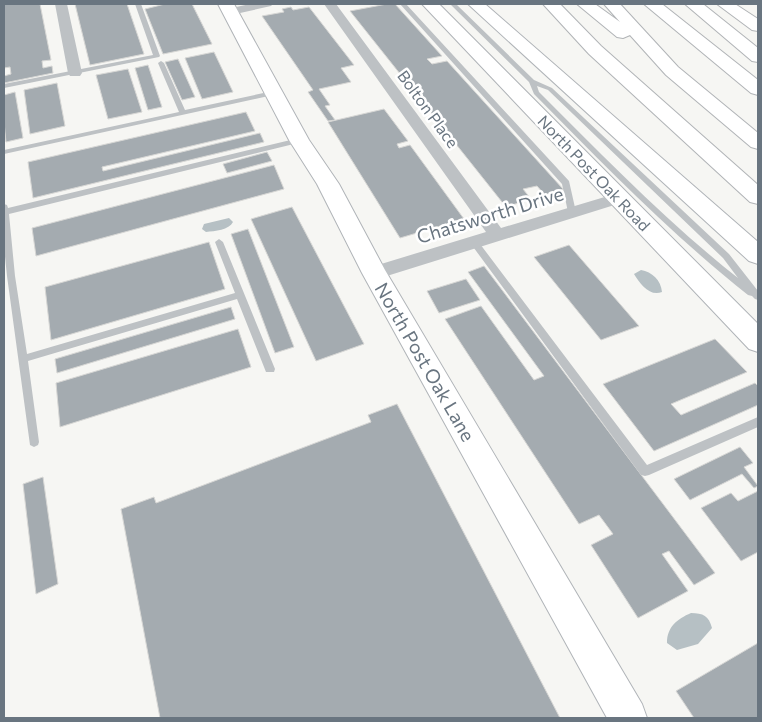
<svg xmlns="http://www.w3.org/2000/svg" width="762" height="722" viewBox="0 0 762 722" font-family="Commissioner,sans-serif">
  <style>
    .water { fill: #b6c0c4 }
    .building { fill: #a4abb0; stroke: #d7d7d5 }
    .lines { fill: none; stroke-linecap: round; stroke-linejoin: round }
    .secondary-casing { stroke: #b0b4b8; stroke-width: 2 }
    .highway-casing { stroke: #b1b4b7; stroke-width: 2 }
    .lane { fill: #bdc1c4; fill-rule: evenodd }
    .street { fill: #bdc1c4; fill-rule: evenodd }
    .secondary { fill: #fff; fill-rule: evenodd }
    .highway { fill: #fff; fill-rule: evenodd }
    .labels { text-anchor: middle; stroke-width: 5; stroke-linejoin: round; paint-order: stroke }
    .far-street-label { font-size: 16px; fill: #697580; stroke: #fff }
    .street-label { font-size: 19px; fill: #697580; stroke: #fff }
  </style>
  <rect width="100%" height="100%" fill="#f6f6f3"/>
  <path class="water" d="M229 218 233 222C229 230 215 231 206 232L202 229 204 224Z
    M641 270C652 272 661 280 662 292 650 297 640 284 634 274Z
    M691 613C703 613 709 616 712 628L698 644 677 650 667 643C667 627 677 619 691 613Z"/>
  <path class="building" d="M4 4H40L51 60 42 61 43 68 52 66 53 73 4 83V76L11 74 10 67 4 68Z
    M75 4H127L144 54 90 65Z
    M165 4H192L212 44 163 54 145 9Z
    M387 4H395L442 56 427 59 432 64 447 61 563 189 545 195 537 186 523 189 531 199 506 207 350 11Z
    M291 7 293 10 309 7 354 65 341 68 351 82 319 89 330 105 325 106 335 120 328 121 308 92 313 90 262 16 284 12 282 9Z
    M214 52 233 92 202 99 185 58Z
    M178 59 195 97 182 100 165 62Z
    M148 65 162 107 148 110 135 68Z
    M128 69 142 112 108 119 96 75Z
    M57 83 65 126 30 134 24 90Z
    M15 92 23 138 6 142 4 122V95Z
    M384 109 408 141 397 144 399 148 410 145 464 219 400 238 328 122Z
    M246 112 255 131 102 167 103 171 260 133 264 142 33 198 28 162Z
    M267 152 272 161 227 173 223 164Z
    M274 165 284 189 36 256 32 228Z
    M292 207 364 344 316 361 251 219Z
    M248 229 294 347 275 353 231 234Z
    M209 242 225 289 51 340 45 287Z
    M569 245 639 326 601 340 534 257Z
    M484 266 715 573 694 585 669 551 662 554 688 591 638 618 591 545 613 534 599 515 579 524 445 319 481 306 534 380 544 376 468 272Z
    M466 279 480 300 439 313 427 291Z
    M231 307 235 319 57 373 55 359Z
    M238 329 251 367 60 427 56 383Z
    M715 339 747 372 671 404 681 415 755 383 758 386V405L654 451 603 384Z
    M397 404 560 718H160L121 509 154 497 156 503 371 422 368 415Z
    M740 447 753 463 744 467 758 486 754 488 742 474 690 500 674 479Z
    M43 477 58 584 36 594 23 484Z
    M758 491V552L741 561 701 508 731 493 738 501Z
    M758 643V718H694L676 691Z"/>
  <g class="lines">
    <defs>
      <path id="secondary" d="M218 4H234L309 140 339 184 385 270 642 704 647 718H607L362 273 317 184 289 140Z
        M422 4H439L758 324V352L749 349Z
        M468 4H485L758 242V264L749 261Z"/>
      <path id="highway" d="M543 4H560L601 46 758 185V204L750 202 589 54Z
        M577 4H595L620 22 604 4H620L678 67 758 133V149L751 147 666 75 630 35 623 38 617 37Z
        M644 4H662L758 80V95L751 93Z
        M685 4H703L758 48V62L752 61Z
        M717 4H735L758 19V31L752 30Z"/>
    </defs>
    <use href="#secondary" class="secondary-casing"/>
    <use href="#highway" class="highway-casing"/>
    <path class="lane" d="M135 4H141L160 56 159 57 4 88V84L153 55Z
      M400 4H406L569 181 576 212 575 214 572 215 568 212 562 184Z
      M450 4H456L534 80 552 88 729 254 758 291V300L755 299 752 296 748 295C671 234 603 164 534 94L529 82ZM537 86 548 90 723 258 738 278C667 222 603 156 539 92Z
      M161 61 164 63 185 110 273 91 276 93 273 95 4 154V150L179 112 158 63Z
      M299 138 303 140 302 142 9 214 15 276 27 354 235 293 215 242 219 239 223 242 275 369 274 372H266L237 299 28 361 39 442 38 445 34 447 30 445 7 276 4 247V204L7 205 8 208Z
      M474 239 477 240 647 465 758 417V427L649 475 645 476 641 475 471 244 470 242 471 240Z"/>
    <path class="street" d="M55 4H67L82 73 80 76H70L68 73Z
      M250 4H273L271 6 231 15 225 11 227 9Z
      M324 4H336L501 228 618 193 624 194 626 198 624 202 374 280 368 278 365 273 368 268 486 232Z"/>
    <use href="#secondary" class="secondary"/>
    <use href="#highway" class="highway"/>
  </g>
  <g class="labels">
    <g class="far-street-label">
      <text transform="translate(428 109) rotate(54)" y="6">Bolton Place</text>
      <text transform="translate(594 173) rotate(46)" y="6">North Post Oak Road</text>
    </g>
    <g class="street-label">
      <text transform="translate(490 215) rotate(-17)" y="7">Chatsworth Drive</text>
      <text transform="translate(425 362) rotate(60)" y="7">North Post Oak Lane</text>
    </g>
  </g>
  <rect width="762" height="722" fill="none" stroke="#697580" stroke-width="10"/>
</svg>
